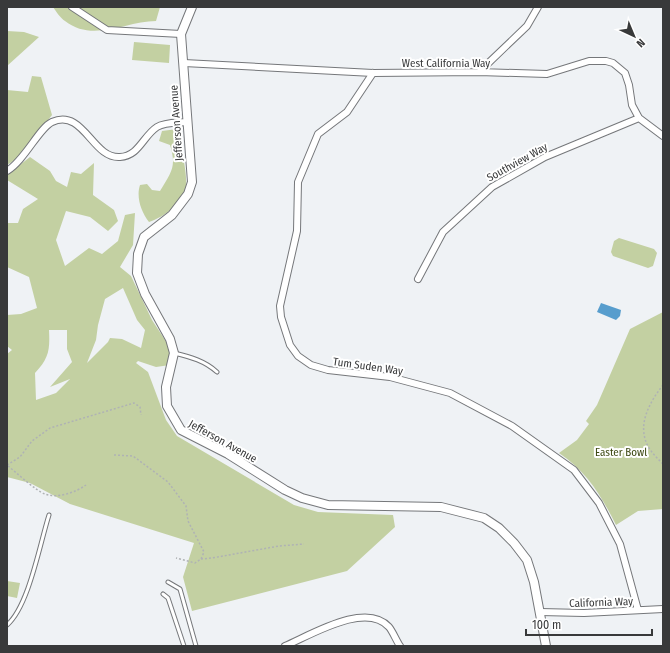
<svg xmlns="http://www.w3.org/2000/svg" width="670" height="653" viewBox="0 0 670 653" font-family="'Fira Sans Condensed',sans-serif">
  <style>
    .green { fill: #c3d0a2; fill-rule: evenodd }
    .water { fill: #579dcd }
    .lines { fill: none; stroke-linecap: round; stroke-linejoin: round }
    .service-casing { stroke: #75777a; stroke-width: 5 }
    .minor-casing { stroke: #75777a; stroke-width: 8 }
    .tertiary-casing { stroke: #75777a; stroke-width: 10 }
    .path { stroke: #afb2b4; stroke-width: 1.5; stroke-dasharray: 2 2; stroke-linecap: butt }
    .service { stroke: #fff; stroke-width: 3 }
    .minor { stroke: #fff; stroke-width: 6 }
    .tertiary { stroke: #fff; stroke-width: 8 }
    .labels { text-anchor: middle; stroke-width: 4; stroke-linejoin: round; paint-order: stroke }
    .street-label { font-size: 11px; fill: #38393a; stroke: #fff }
    .park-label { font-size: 11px; fill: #3c4811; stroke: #fff }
  </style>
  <rect width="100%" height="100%" fill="#eff2f5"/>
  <path class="green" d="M53 7H160L156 21C126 21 93 43 65 21 60 18 56 11 53 7Z
    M7 31 24 32 39 37 7 66Z
    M134 42 170 45 169 63 132 60Z
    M32 76 41 77 52 115 18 158 7 165V90L28 92Z
    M177 129C180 143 188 173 186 187 183 203 164 217 149 222 141 212 136 197 140 185L147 184 152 190 160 191C171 172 177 167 170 145L159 141 162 131Z
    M30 157 50 171 56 181 67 187 71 172 81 174 94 163 93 195 114 210 118 221 108 231 90 217 66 211 56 240 65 266 89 248 102 254 118 241 125 215 135 213 133 245 120 267 131 276 152 320 169 346 170 365 156 367 138 361 136 363 148 372 166 420 177 436 294 505 318 512 393 515 395 527 347 571 192 611 183 577 194 543 70 504 30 483 7 477V354L12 350 7 346V315L21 314 37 308 29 277 7 267V223H18L23 209 38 199 7 180V175ZM123 288 137 320 145 330 141 348 122 339 110 338 108 342 87 363 96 340 98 325 105 299ZM49 330H67V349L72 362 50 387 70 379 56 393 36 400 35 373C49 358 50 350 49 330Z
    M619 238 654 249 657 253 653 266 648 268 613 256 611 252 614 241Z
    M663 312V509L638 511 616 525C601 495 587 472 559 453L577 440 589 424 586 421 597 405 630 329Z
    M7 581 20 583 17 598 7 596Z"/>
  <path class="water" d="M601 303 621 310 620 316 616 320 597 312Z"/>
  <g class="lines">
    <defs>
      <path id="service" d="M174 353C191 357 205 361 217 372
        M168 582 180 589 196 646
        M163 594 168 598 184 646
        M7 625C29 606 40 543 49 515"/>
      <path id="minor" d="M72 7 107 30 181 34
        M184 63 373 73 479 72 547 74 589 61H606L613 63 625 73 629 85 632 105 639 118 663 136
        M479 72 527 26 538 7
        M373 73 347 112 318 134 298 182 297 231 280 306 281 317 290 345 298 356 311 365 328 370 390 377 450 393 512 426 574 470 599 503 620 544 638 610
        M7 171C25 160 39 128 52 122 84 108 92 159 120 157 139 156 143 136 157 127 165 122 177 123 187 122
        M418 279 443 232 492 187 545 157 639 118
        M540 612 584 613 663 609
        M285 646C311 635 366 601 389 627 393 632 396 640 400 646"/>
      <path id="tertiary" d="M192 7 181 34 192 182 188 194 172 215 144 237 138 254 137 273 145 294 170 339 174 353 166 387 167 406 181 430 228 454 285 490 302 498 328 505 441 507 484 518 499 528 514 543 527 560 534 582 546 646"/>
    </defs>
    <use href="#service" class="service-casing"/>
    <use href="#minor" class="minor-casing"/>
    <use href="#tertiary" class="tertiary-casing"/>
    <path class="path" d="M663 385C649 403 636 426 649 448 653 454 658 459 663 464
      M114 455 133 456 168 482 186 506 188 521 204 552 201 559 195 563 176 558
      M7 465 20 457 32 441 50 428 134 403 140 407 141 415
      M8 466C17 473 36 491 45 494 58 499 76 492 86 485
      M201 559 212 558 279 546 304 544"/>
    <use href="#service" class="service"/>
    <use href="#minor" class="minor"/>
    <use href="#tertiary" class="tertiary"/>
  </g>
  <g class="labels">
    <g class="street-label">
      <text x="446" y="67">West California Way</text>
      <text transform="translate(176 123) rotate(-94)" y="4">Jefferson Avenue</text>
      <text transform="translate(517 162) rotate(-29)" y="4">Southview Way</text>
      <text transform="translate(368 366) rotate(8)" y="4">Tum Suden Way</text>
      <text transform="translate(223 441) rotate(29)" y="4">Jefferson Avenue</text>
      <text transform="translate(601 602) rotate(-2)" y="4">California Way</text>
    </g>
    <g class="park-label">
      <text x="621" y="456">Easter Bowl</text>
    </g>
  </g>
  <rect width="670" height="653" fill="none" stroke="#38393a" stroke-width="16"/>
  <g transform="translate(634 36) rotate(136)" stroke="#ffffff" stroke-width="3" paint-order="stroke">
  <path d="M0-3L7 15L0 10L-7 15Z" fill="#38393a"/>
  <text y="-6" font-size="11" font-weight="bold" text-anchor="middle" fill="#38393a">N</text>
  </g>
  <path d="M526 629v6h126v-6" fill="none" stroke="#38393a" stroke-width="2"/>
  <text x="532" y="629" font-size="12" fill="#38393a" stroke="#ffffff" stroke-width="3" paint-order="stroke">100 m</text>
</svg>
